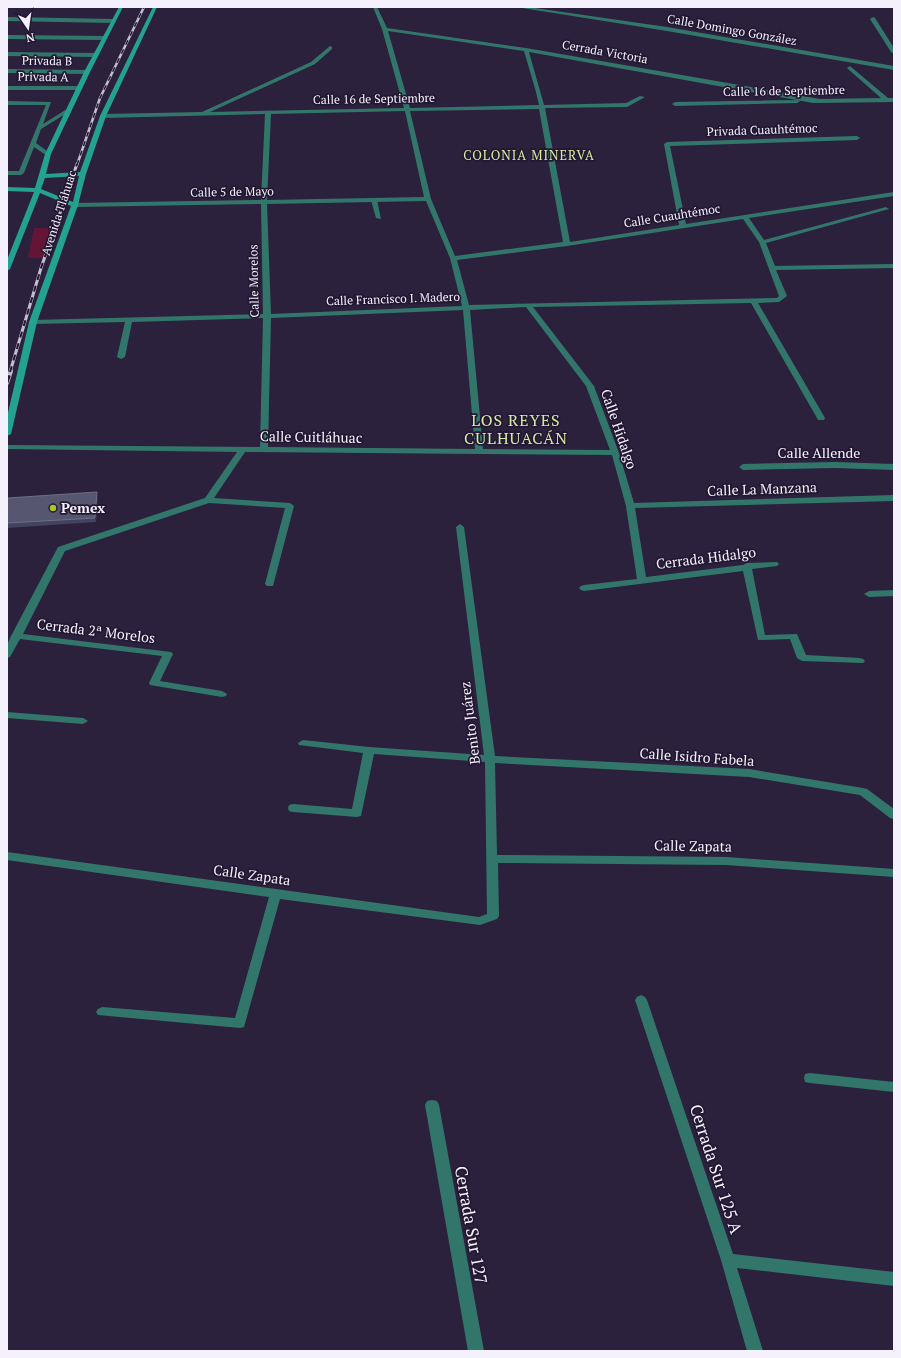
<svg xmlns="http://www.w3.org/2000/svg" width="901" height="1358" viewBox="0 0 901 1358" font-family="'PT Serif',serif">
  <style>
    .green { fill: #641535 }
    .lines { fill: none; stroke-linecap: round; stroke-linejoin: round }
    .lane { fill: #32766b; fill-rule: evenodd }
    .street { fill: #32766b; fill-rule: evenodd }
    .secondary { fill: #23a291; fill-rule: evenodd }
    .rail-far2-casing { stroke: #c4bece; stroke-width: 2.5 }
    .rail-far1-casing { stroke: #c4bece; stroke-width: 3 }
    .rail-casing { stroke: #c4bece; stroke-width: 4 }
    .rail-far2 { stroke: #231833; stroke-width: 1.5; stroke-dasharray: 5; stroke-linecap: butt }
    .rail-far1 { stroke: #231833; stroke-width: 2; stroke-dasharray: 6; stroke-linecap: butt }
    .rail { stroke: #231833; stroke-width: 2.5; stroke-dasharray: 8; stroke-linecap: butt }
    .wall { fill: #424360 }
    .shaded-wall { fill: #312e4b }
    .building { fill: #565671; stroke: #6f6e86 }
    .poi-dot { fill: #a7c81f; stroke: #231833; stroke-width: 1.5 }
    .labels { text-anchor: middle; stroke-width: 3.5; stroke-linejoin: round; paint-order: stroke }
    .far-street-label { font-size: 12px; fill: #f5f1fc; stroke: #231833 }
    .far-neighbourhood-label { font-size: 13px; letter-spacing: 1px; fill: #d5ea9f; stroke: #231833 }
    .street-label { font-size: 14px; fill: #f5f1fc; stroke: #231833 }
    .poi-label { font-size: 14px; font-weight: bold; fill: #f5f1fc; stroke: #231833; text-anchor: start }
    .quarter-label { font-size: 16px; letter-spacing: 1px; fill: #d5ea9f; stroke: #231833 }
    .near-street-label { font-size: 17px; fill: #f5f1fc; stroke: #231833 }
  </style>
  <rect width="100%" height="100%" fill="#2c213d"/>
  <path class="green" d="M34 228H57L46 258H28Z"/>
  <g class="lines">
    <path class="lane" d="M7 101 51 102 43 124 67 109 72 110 41 129 36 143 51 154 46 155 34 147 24 173 21 175H7V171H19L46 105H7Z
      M374 198 377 200 381 219 376 218 371 200Z"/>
    <path class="street" d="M373 7H377L387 28 526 48 820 99 881 98 848 69 847 68 850 66 888 98H894V102L813 103 529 52 544 105 626 103 640 96 645 97 627 107 545 108 570 242 679 225 664 144 667 142 857 136 860 138 857 140 670 146 686 224 894 192V196L749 218 764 240 886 207 889 209 766 243 775 266 894 264V268L776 270 787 296 779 302 758 303 825 418 824 420H818L817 418 751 303 533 307 594 386 619 453 634 503 894 495V501L635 508 646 577 743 565 747 563 777 562 779 564 777 566 752 569 765 635 797 634 806 655 860 658 863 659 865 661 863 663 802 661 797 658 790 639 758 640 743 571 584 591 581 590 579 588 581 586 584 585 637 579 626 506 612 455 245 452 214 498 290 503 294 506 273 586H267L265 584 285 508 209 503 65 551 23 634 171 652 173 654 160 681 222 691 227 694 226 696 222 697 150 685 149 683 162 656 20 639 10 657 7 658V645L11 636 58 547 205 498 237 452 7 449V445L260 447 263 318 132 322 125 357 121 359 117 357 125 322 33 324 29 322 33 320 263 314 261 204 75 207 72 205 75 203 261 200 265 114 103 118 100 116 103 114 202 112 311 62 330 46 332 47V49L315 64 210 112 404 108 382 29ZM388 31 524 51 536 92 539 105 410 108ZM539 109 563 242 455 256 431 199 410 111ZM405 111 424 197 267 200 271 114ZM426 201 450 258 462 306 271 314 267 204ZM743 219 759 242 779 296 777 298 469 305 457 260 567 246ZM526 307 586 386 610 450 483 449 470 310ZM463 310 475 449 268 447 271 318Z
      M516 7H528L667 27 894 66V70L667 31Z
      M7 17 113 19 116 21 113 23 7 21Z
      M873 17 875 18 894 48V54L891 52 870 19Z
      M7 35 105 36 108 38 105 40 7 39Z
      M7 52 96 53 99 55 96 57 7 56Z
      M7 69 87 70 90 72 87 74 7 73Z
      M7 86H80L83 88 80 90H7Z
      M799 100 800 101 797 103 675 106 672 104 675 102Z
      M835 462 894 464V470L835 468 743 470 739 467 743 464Z
      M460 524 464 527 495 756 749 769 863 788 867 789 894 809V819L890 818 860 795 749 777 495 763 497 855 726 857 894 869V877L726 865 498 863 499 916 497 919 480 925 280 899 244 1027 240 1028 98 1015 96 1012 98 1009 102 1007 235 1018 269 897 7 860V852L479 917 487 914 485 762 374 754 361 816 357 817 293 812 289 811 288 808 289 805 293 804 352 809 363 753 299 745 298 743 303 740 369 747 484 755 456 527Z
      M894 590V596L869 597 864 594 869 591Z
      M7 712 83 718 88 721 83 724 7 718Z
      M641 995 645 997 647 1000 733 1254 894 1272V1286L737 1268 763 1351H747L721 1260 635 1000 637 997Z
      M810 1073 894 1082V1092L810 1083 805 1082 804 1078 805 1074Z
      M432 1100 437 1101 439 1105 484 1351H468L425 1105 427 1101Z"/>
    <path class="secondary" d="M119 7H123L90 72 51 154 46 174 80 172 100 116 153 7H157L106 116 86 174 78 205 37 322 11 434 7 436V417L29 322 71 206 40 193 10 269 7 271V260L34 192 7 191V187L35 188 45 154 84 72ZM79 176 73 202 41 189 45 178Z"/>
    <defs>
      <path id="rail-far2" d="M77 165 100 98 144 7"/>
      <path id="rail-far1" d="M10 372 41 268 77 164"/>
      <path id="rail" d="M7 383 11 371"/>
    </defs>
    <use href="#rail-far2" class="rail-far2-casing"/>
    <use href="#rail-far1" class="rail-far1-casing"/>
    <use href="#rail" class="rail-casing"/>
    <use href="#rail-far2" class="rail-far2"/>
    <use href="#rail-far1" class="rail-far1"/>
    <use href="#rail" class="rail"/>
  </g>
  <path class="wall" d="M98 497 96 522 7 528V504Z"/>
  <path class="shaded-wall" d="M97 492 98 497 96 522 95 518Z"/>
  <path class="building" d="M97 492 95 518 7 523V504L8 498Z"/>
  <circle class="poi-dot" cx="53" cy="508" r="4"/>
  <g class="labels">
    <g class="far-street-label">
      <text transform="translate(732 30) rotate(10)" y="4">Calle Domingo González</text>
      <text transform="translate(605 52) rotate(10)" y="4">Cerrada Victoria</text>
      <text transform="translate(47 61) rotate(1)" y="4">Privada B</text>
      <text transform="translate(43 77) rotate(1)" y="4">Privada A</text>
      <text transform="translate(784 91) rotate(-1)" y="4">Calle 16 de Septiembre</text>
      <text transform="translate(374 99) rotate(-1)" y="4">Calle 16 de Septiembre</text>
      <text transform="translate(762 130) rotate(-2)" y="4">Privada Cuauhtémoc</text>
      <text transform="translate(232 192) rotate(-1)" y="4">Calle 5 de Mayo</text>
      <text transform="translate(59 213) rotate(-72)" y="4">Avenida Tláhuac</text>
      <text transform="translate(672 216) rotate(-9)" y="4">Calle Cuauhtémoc</text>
      <text transform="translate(254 281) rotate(-91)" y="4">Calle Morelos</text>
      <text transform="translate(393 299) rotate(-2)" y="4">Calle Francisco I. Madero</text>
    </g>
    <g class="far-neighbourhood-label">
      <text x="529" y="160">COLONIA MINERVA</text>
    </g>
    <g class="street-label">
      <text transform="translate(619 429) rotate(71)" y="5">Calle Hidalgo</text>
      <text transform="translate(311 437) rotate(1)" y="5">Calle Cuitláhuac</text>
      <text x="819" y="458">Calle Allende</text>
      <text transform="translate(762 489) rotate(-2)" y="5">Calle La Manzana</text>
      <text transform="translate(706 558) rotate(-7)" y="5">Cerrada Hidalgo</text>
      <text transform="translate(96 631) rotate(7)" y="5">Cerrada 2ª Morelos</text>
      <text transform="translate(470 723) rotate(-97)" y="5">Benito Juárez</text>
      <text transform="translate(697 757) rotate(4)" y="5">Calle Isidro Fabela</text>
      <text transform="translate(693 846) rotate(1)" y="5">Calle Zapata</text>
      <text transform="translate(252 875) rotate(8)" y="5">Calle Zapata</text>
    </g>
    <g class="poi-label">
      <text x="61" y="513">Pemex</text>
    </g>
    <g class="quarter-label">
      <text x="516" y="426">LOS REYES<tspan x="516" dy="18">CULHUACÁN</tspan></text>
    </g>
    <g class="near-street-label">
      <text transform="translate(716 1169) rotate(72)" y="6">Cerrada Sur 125 A</text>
      <text transform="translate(471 1225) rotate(80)" y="6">Cerrada Sur 127</text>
    </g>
  </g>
  <rect width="901" height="1358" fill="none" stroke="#f5f1fc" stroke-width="16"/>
  <g transform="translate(28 28) rotate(167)" stroke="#231833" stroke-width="3" paint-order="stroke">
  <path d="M0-3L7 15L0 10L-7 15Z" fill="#f5f1fc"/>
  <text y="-6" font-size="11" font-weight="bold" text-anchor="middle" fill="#f5f1fc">N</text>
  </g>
</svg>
